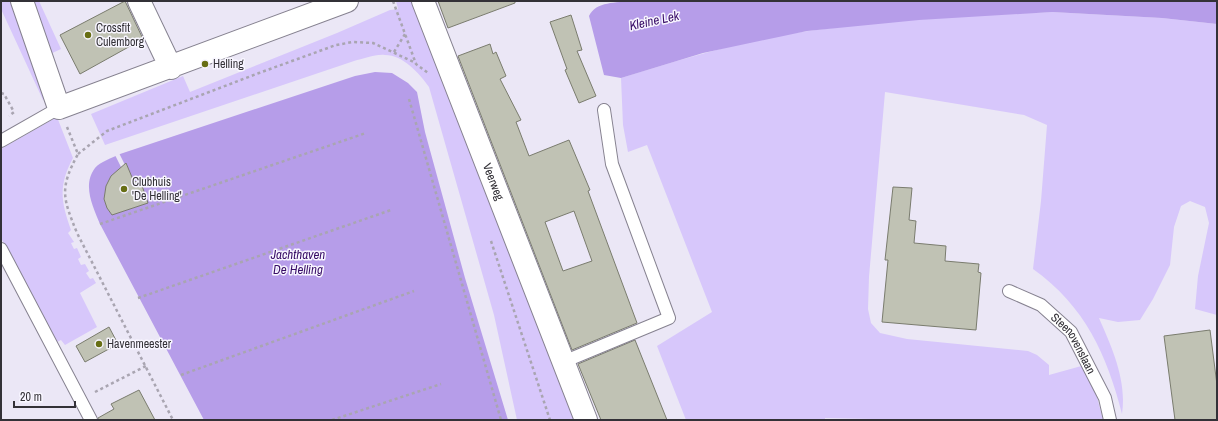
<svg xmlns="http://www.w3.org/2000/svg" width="1218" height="421" viewBox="0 0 1218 421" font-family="'Archivo Narrow',sans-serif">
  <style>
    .green { fill: #d7c7fb }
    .water { fill: #b69de9 }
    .pier { fill: #ebe7f6 }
    .building { fill: #c0c2b4; stroke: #7a7c6e; fill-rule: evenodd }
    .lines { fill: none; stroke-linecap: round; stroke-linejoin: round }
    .lane-casing { stroke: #868290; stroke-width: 14 }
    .street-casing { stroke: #868290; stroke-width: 24 }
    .secondary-casing { stroke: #868290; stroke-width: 24 }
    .path { stroke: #a9a5b1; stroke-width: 2.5; stroke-dasharray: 3 3; stroke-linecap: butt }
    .lane { stroke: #fff; stroke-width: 12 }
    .street { stroke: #fff; stroke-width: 22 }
    .secondary { stroke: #fff; stroke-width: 22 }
    .poi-dot { fill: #676e14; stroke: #f8f6ff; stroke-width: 1.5 }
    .labels { text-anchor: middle; stroke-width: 3; stroke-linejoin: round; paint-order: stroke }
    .poi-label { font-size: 12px; fill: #333137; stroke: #f8f6ff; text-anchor: start }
    .street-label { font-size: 12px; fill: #333137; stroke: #f8f6ff }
    .water-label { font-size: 13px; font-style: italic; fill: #380d67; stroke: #f8f6ff }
  </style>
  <rect width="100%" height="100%" fill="#ebe7f6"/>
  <path class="green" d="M1 1H15L45 96 43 100 1 9Z
    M30 1H39L61 49 48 55Z
    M396 1H413L576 420H517L494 315 429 87C419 73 403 55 385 55 375 54 363 59 354 61L105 145 91 114 183 76 190 92 337 33 390 10 398 9Z
    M1052 12 1162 18 1217 24V315L1195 309 1198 276 1209 223 1205 207 1190 201 1181 206 1174 227 1170 265 1153 299 1140 320 1118 322 1099 318C1112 348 1127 380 1122 414 1107 355 1085 306 1033 269L1041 201 1047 125 1024 115 885 92 869 277 868 309 871 323 880 333 907 339 1028 351 1037 355 1049 365V375L1085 365 1097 397 1103 420H920L825 418V420H686L657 346 712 312 647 145 628 152 623 125 621 78C682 59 744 40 808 31 889 20 971 15 1052 12Z
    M57 117 73 158C58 186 61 202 71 230L68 233 74 242 71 243 74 249 77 248 81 257 78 259 81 265 85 264 89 271 86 273 90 279 93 278 96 283 80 293 97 327 65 345 61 340 57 342 1 238V149Z"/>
  <path class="water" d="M631 1H1217V24L1162 18 1052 12 919 20 807 31 703 53 621 78 604 75 589 16C596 1 617 3 631 1Z
    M375 72 392 73 408 83 417 92 425 132 465 278 508 420H204L100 224C93 207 82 185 95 168 100 162 112 158 120 154L355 76Z"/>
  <path class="pier" d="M119 153 125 165 121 167 115 155Z"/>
  <path class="building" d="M125 1 143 39 80 74 60 35Z
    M438 1H515V3L448 28Z
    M571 15 582 50 577 51 596 96 579 103 565 70 567 69 550 22Z
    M490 44 493 54 496 52 506 76 500 79 521 120 516 122 529 156 569 140 590 190 588 191 637 323 572 350 458 56ZM574 211 592 261 563 271 545 222Z
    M126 163 134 182 140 180 148 203 112 215 107 208 104 199 106 186 111 176Z
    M893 187 912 188 909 220 916 221 914 243 946 246 945 261 979 264 978 272 981 273 976 330 882 322 888 260H885Z
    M109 327 118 344 85 362 76 346Z
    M1210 330 1217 385V420H1175L1164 336Z
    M635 340 667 420H601L578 364Z
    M139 390 155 420H98V418L114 409 111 404Z"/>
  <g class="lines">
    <defs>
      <g id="lane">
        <path d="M1 141 59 108"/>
        <path d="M1 249 91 420"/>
        <path id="s1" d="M1009 291 1041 305 1071 332 1105 398 1110 420"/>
        <path d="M563 362 669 318 612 164 604 110"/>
      </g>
      <path id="street" d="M22 1 59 108 347 1
        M139 1 171 68"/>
      <g id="secondary">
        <path id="s2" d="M423 1 586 420"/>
      </g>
    </defs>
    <use href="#lane" class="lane-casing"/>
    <use href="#street" class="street-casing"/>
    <use href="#secondary" class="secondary-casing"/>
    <path class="path" d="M393 1 416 64 428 73
      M394 52 405 34
      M1 93 4 94 14 112 9 116
      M409 99 501 420
      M67 127 78 154C59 189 63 198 77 233L173 420
      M78 154 107 131 259 73 336 45 353 42 373 43 416 63
      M100 224 366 133
      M491 241 550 420
      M138 298 391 210
      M181 375 414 291
      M95 392 146 366
      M332 420 441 384"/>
    <use href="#lane" class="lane"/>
    <use href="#street" class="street"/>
    <use href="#secondary" class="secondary"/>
  </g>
  <g class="poi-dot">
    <circle cx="88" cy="35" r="4"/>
    <circle cx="205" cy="64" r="4"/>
    <circle cx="124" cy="189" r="4"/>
    <circle cx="99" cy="344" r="4"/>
  </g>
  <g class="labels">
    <g class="poi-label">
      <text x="96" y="32">Crossfit<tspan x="96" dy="14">Culemborg</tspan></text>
      <text x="213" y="68">Helling</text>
      <text x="132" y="186">Clubhuis<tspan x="132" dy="14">'De Helling'</tspan></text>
      <text x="107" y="348">Havenmeester</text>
    </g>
    <g class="street-label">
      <text dy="4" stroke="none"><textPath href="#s2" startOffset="194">Veerweg</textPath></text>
      <text dy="4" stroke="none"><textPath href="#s1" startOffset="86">Steenovenslaan</textPath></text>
    </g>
    <g class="water-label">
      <text transform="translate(654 20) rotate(-12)" y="5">Kleine Lek</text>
      <text x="298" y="259">Jachthaven<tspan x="298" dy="15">De Helling</tspan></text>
    </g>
  </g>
  <rect width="1218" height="421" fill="none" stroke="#333137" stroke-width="4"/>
  <path d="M14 401v6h61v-6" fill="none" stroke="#333137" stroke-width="2"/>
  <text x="20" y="401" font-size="12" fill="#333137" stroke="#f8f6ff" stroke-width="3" paint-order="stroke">20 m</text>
</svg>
